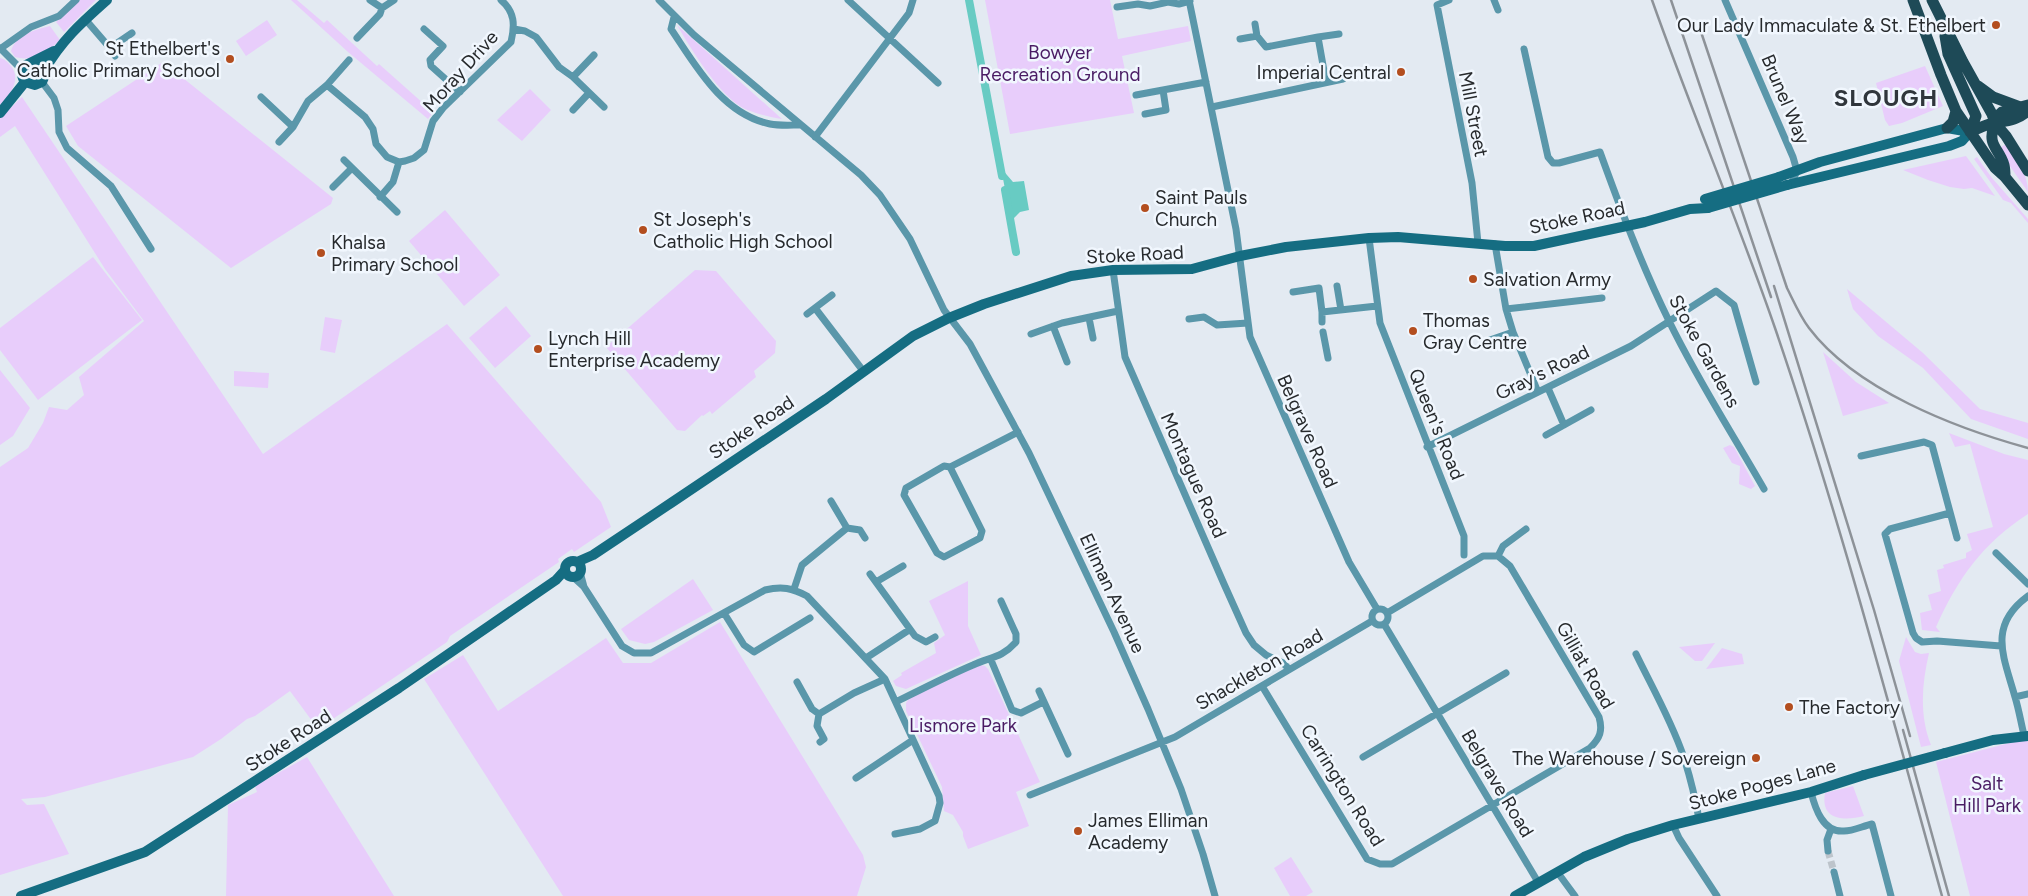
<svg xmlns="http://www.w3.org/2000/svg" width="2028" height="896" viewBox="0 0 2028 896" font-family="Figtree,sans-serif">
  <style>
    .green { fill: #e8cdfb }
    .water { fill: #68cbc3 }
    .lines { fill: none; stroke-linecap: round; stroke-linejoin: round }
    .canal { stroke: #68cbc3; stroke-width: 8 }
    .street-tunnel { stroke: #bdc4cb; stroke-width: 7; stroke-dasharray: 7 3.5; stroke-linecap: butt }
    .street { stroke: #5a97aa; stroke-width: 7 }
    .secondary { stroke: #156d82; stroke-width: 10 }
    .primary { stroke: #1e4a57; stroke-width: 11 }
    .rail { stroke: #8d9298; stroke-width: 2.5 }
    .secondary-bridge { stroke: #156d82; stroke-width: 10 }
    .poi-dot { fill: #b34e1f; stroke: #f1f7fe; stroke-width: 2 }
    .labels { text-anchor: middle; stroke-width: 5; stroke-linejoin: round; paint-order: stroke }
    .poi-label { font-size: 19px; fill: #272a2d; stroke: #f1f7fe; text-anchor: start }
    .park-label { font-size: 19px; fill: #4a1c64; stroke: #f1f7fe }
    .street-label { font-size: 19px; fill: #272a2d; stroke: #f1f7fe }
    .district-label { font-size: 24px; font-weight: bold; letter-spacing: 1px; fill: #30363c; stroke: #f1f7fe }
  </style>
  <rect width="100%" height="100%" fill="#e3eaf2"/>
  <path class="green" d="M80 0H96L64 32 56 22Z
    M291 0H297L324 23 327 20 377 66 379 64 433 112 428 119 348 52Z
    M985 0H1110L1118 39 1188 26 1191 41 1122 56 1134 113 1010 134Z
    M267 20 277 35 246 56 236 41Z
    M677 25 782 119C770 117 757 114 745 109 720 97 691 49 677 25Z
    M50 26 60 40C47 53 33 62 15 57L11 51C16 34 35 30 50 26Z
    M0 58C5 59 6 61 10 65 22 78 11 95 0 105Z
    M163 62 333 198 331 204 231 268 78 146 66 126Z
    M1925 66 1943 106 1902 123 1889 126 1885 120 1876 83Z
    M530 89 551 110 522 141 497 120Z
    M22 97 263 454 447 324 601 502 611 527 574 552 572 549 558 559 559 562 450 636 447 642 318 729 290 691 255 716 247 719 221 739 193 757 45 797 21 799 27 805 44 804 69 854 0 875V467L28 448 43 423 49 407 67 410 84 395 79 377 144 321 105 269 15 126 0 137V118Z
    M2006 144C2016 158 2028 174 2028 192L1998 149Z
    M1966 156 1995 196 1972 188 1964 189 1950 187 1928 180 1903 170Z
    M1977 157 1992 178 2028 219V223L2011 203 2003 200 1974 159Z
    M445 210 500 275 464 306 409 241Z
    M93 257 142 320 38 400 0 350V328Z
    M695 270 716 271 776 341 775 353 754 371 756 377 712 414 710 411 703 416 702 415 685 431 677 430 606 347Z
    M1847 289 1923 353 1980 409 2028 423V439L1971 419 1923 368 1878 336 1853 309Z
    M506 306 531 336 495 368 469 338Z
    M325 317 342 320 335 353 320 350Z
    M1823 352 1856 382 1889 403 1843 416Z
    M0 370 30 408 13 436 0 445Z
    M234 371 269 373 268 388 234 386Z
    M1949 433 2004 454 2028 460V514C1983 543 1958 578 1936 627L1940 632 1922 630 1920 613 1932 610 1928 595 1941 591 1937 570 1944 568 1943 565 1966 558V553L1972 550 1967 534 1993 527 1970 444 1955 447Z
    M1730 445 1734 447 1755 486 1751 489 1739 484 1740 466 1732 463 1723 448Z
    M693 579 713 610 654 642 645 644 629 640 621 629Z
    M968 581V626L981 655 906 689 896 686 893 681 902 675 901 673 936 653 934 643 945 635 929 601Z
    M720 622 863 855 866 867 857 896H563L424 679 463 655 498 711 606 638 623 663H651Z
    M1906 637 1915 652 1921 654 1929 653C1922 683 1919 715 1931 745L1921 747 1899 661Z
    M1715 643 1702 661H1695L1679 647Z
    M1722 648 1742 654 1744 664 1706 669Z
    M980 665 985 666 988 669 1040 782 1016 792 1029 826 968 849 963 836V832L953 815 944 811 942 787 906 711V703L910 697Z
    M2021 740H2028V896H1970L1936 762Z
    M307 757 394 896H226L228 805 257 792 255 786Z
    M1853 786 1864 816C1845 821 1820 821 1825 793Z
    M1291 857 1313 892 1306 896H1290L1274 868Z"/>
  <path class="water" d="M1001 168 1013 182 1024 181 1029 210 1020 212 1011 221Z"/>
  <g class="lines">
    <path class="canal" d="M969 0 1002 176
      M1005 190 1016 252"/>
    <path class="street-tunnel" d="M1828 851 1834 872"/>
    <path class="street" d="M370 0 382 8 394 0
      M659 0 694 35 861 175 880 195 910 239 944 310 970 344 1029 453 1114 632 1148 709 1181 789 1203 854 1215 896
      M848 0 938 83
      M1189 0 1236 229 1250 337 1349 562 1377 609
      M1449 0 1437 5 1472 183 1478 243
      M1494 0 1498 10
      M1725 0 1793 157 1797 171 1791 184
      M1117 7 1138 4 1150 6 1168 2 1179 4 1190 1
      M674 17 671 29C696 66 722 114 770 124 780 126 791 125 801 125
      M85 19 110 48 132 33
      M1255 24 1257 36
      M424 29 443 46 430 60 431 66 460 92
      M514 29 525 31 536 37 559 67 573 77 604 107
      M1318 37 1339 34
      M357 38 380 14 382 8
      M1240 39 1257 36 1266 47 1318 37 1326 82
      M0 48 18 66 24 68
      M110 48 115 56
      M0 49 31 27 59 16 76 0
      M1524 49 1548 157 1553 163H1559L1600 152C1621 210 1642 266 1669 321 1697 379 1732 433 1764 489
      M573 77 594 55
      M42 82 54 98 58 110 59 132 67 148 111 186 151 249
      M327 85 365 117 373 129 376 144 387 157 399 162 405 161 414 158 424 150 433 121 443 108 511 42C515 25 515 12 501 0
      M1136 95 1206 82
      M261 97 293 127
      M1212 107 1343 79
      M573 110 589 93
      M1145 114 1166 110 1163 90
      M815 137 909 13 913 0
      M279 142 293 127 308 101 327 85 349 60
      M344 160 397 212
      M333 187 352 168
      M380 197 393 182 399 162
      M1369 238 1380 323 1464 536V555
      M1495 244 1506 309 1602 298
      M1113 270 1125 357 1224 584 1246 633 1254 645 1266 655 1283 663 1289 669
      M1337 286 1341 310
      M1293 292 1319 288 1322 312 1377 306
      M815 308 864 372
      M1322 312V322
      M807 314 832 295
      M1089 318 1093 338
      M1189 319 1204 317 1217 325 1248 323
      M1053 326 1067 362
      M1323 332 1328 358
      M1513 332 1538 392
      M1031 334 1062 323 1118 311
      M1487 341 1513 332 1506 309
      M1548 388 1564 425
      M1546 435 1591 410
      M1427 447 1631 346 1716 291 1734 305 1756 382
      M1861 456 1924 442 1932 445 1957 538
      M950 467 982 531 980 538 944 557 937 553 904 495 906 488 944 466 950 467 1018 432
      M831 501 847 528
      M1950 513 1890 529 1885 534 1913 633 1916 638 1922 642 1937 641 2001 646
      M1996 553 2028 584
      M1498 556 1503 546 1526 529
      M580 572 584 587
      M870 574 915 636 926 642 935 637
      M573 577 584 587 622 646 634 653H651L765 590C782 586 792 588 807 596L885 679 939 796 940 803 935 821 920 829 895 834
      M876 582 903 566
      M794 589 802 565 847 528 860 530 865 538
      M1372 617a8 8 0 1 1 16 0a8 8 0 1 1-16 0Z
      M724 613 744 645 754 652 810 618
      M1387 613 1483 556H1498
      M1384 624 1538 882
      M1636 654C1652 687 1671 720 1683 755 1690 776 1695 797 1699 819
      M866 658 909 630
      M991 660 1012 710 1021 713 1043 702
      M797 682 812 709 819 714
      M1262 686 1367 859 1380 864H1392L1590 748C1600 738 1603 731 1599 717L1510 566 1498 556
      M1039 691 1068 754
      M2015 697 2028 694
      M896 702C922 689 947 676 973 665 990 657 1002 658 1016 642V634L1001 601
      M2024 735C2021 723 2019 710 2015 697 2004 657 1987 626 2028 596
      M820 742 824 739 817 726 819 714 854 693 885 679
      M1363 757 1506 673
      M856 778 913 740
      M1811 792C1815 808 1823 833 1844 831 1853 831 1863 826 1872 824L1891 896
      M1030 795 1175 737 1372 621
      M1673 825 1679 838 1717 896
      M1828 851 1827 840 1831 829
      M1834 872 1840 896
      M1558 873 1575 896"/>
    <path class="secondary" d="M33 63 40 65 45 75 42 82 35 85 25 82C21 76 21 70 26 65L54 51
      M44 71C61 41 81 23 107 0
      M0 113 25 82
      M1779 177 1820 162 1947 128 1970 132 1962 141 1949 146 1787 185
      M565 569a8 8 0 1 1 16 0a8 8 0 1 1-16 0Z
      M577 562 593 555 671 503 826 399 913 336 949 318 984 304 1071 276 1113 270 1192 269 1240 256 1286 247 1369 238 1398 237 1505 246H1534L1645 222 1690 209 1708 208
      M1945 753 1993 740 2028 736
      M21 896 145 852 399 688 556 580 565 570
      M1515 896 1584 857 1628 839 1673 825 1811 792 1864 775"/>
    <path class="primary" d="M1913 0 1941 75 1956 111 1995 168 2005 177 2028 205
      M1932 0 1963 62 1992 114 1995 123 2006 136 2028 171
      M1945 36 1948 54 1976 116 1970 132
      M1978 86 1993 97 2020 107
      M1947 128 1953 122 1956 111
      M1970 132C1978 129 1986 124 1994 123 2005 121 2020 120 2028 110
      M2005 177C2005 173 2005 169 2004 165 1999 148 1987 146 1994 125 1996 120 1998 115 2002 112L2028 105"/>
    <path class="rail" d="M1652 0C1691 110 1737 218 1775 328 1839 515 1889 706 1942 896
      M1671 0 1771 297
      M1698 23 1787 288C1794 302 1800 316 1809 328 1856 390 1955 428 2028 448
      M1774 286 1874 610 1910 736
      M1903 730 1949 896"/>
    <path class="secondary-bridge" d="M1705 199 1779 177
      M1708 208 1787 185
      M1864 775 1945 753"/>
  </g>
  <g class="poi-dot">
    <circle cx="1996" cy="25" r="5"/>
    <circle cx="230" cy="59" r="5"/>
    <circle cx="1401" cy="72" r="5"/>
    <circle cx="1145" cy="208" r="5"/>
    <circle cx="643" cy="230" r="5"/>
    <circle cx="321" cy="253" r="5"/>
    <circle cx="1473" cy="279" r="5"/>
    <circle cx="1413" cy="331" r="5"/>
    <circle cx="538" cy="349" r="5"/>
    <circle cx="1789" cy="707" r="5"/>
    <circle cx="1756" cy="758" r="5"/>
    <circle cx="1078" cy="831" r="5"/>
  </g>
  <g class="labels">
    <g class="poi-label">
      <text x="1986" y="32" text-anchor="end">Our Lady Immaculate &amp; St. Ethelbert</text>
      <text x="220" y="55" text-anchor="end">St Ethelbert's<tspan x="220" dy="22">Catholic Primary School</tspan></text>
      <text x="1391" y="79" text-anchor="end">Imperial Central</text>
      <text x="1155" y="204">Saint Pauls<tspan x="1155" dy="22">Church</tspan></text>
      <text x="653" y="226">St Joseph's<tspan x="653" dy="22">Catholic High School</tspan></text>
      <text x="331" y="249">Khalsa<tspan x="331" dy="22">Primary School</tspan></text>
      <text x="1483" y="286">Salvation Army</text>
      <text x="1423" y="327">Thomas<tspan x="1423" dy="22">Gray Centre</tspan></text>
      <text x="548" y="345">Lynch Hill<tspan x="548" dy="22">Enterprise Academy</tspan></text>
      <text x="1799" y="714">The Factory</text>
      <text x="1746" y="765" text-anchor="end">The Warehouse / Sovereign</text>
      <text x="1088" y="827">James Elliman<tspan x="1088" dy="22">Academy</tspan></text>
    </g>
    <g class="park-label">
      <text x="1060" y="59">Bowyer<tspan x="1060" dy="22">Recreation Ground</tspan></text>
      <text x="963" y="732">Lismore Park</text>
      <text x="1987" y="790">Salt<tspan x="1987" dy="22">Hill Park</tspan></text>
    </g>
    <g class="street-label">
      <text transform="translate(460 71) rotate(-48)" y="7">Moray Drive</text>
      <text transform="translate(1786 99) rotate(67)" y="7">Brunel Way</text>
      <text transform="translate(1474 114) rotate(79)" y="7">Mill Street</text>
      <text transform="translate(1577 217) rotate(-12)" y="7">Stoke Road</text>
      <text transform="translate(1135 254) rotate(-3)" y="7">Stoke Road</text>
      <text transform="translate(1705 351) rotate(61)" y="7">Stoke Gardens</text>
      <text transform="translate(1542 372) rotate(-26)" y="7">Gray's Road</text>
      <text transform="translate(1437 424) rotate(68)" y="7">Queen's Road</text>
      <text transform="translate(751 427) rotate(-34)" y="7">Stoke Road</text>
      <text transform="translate(1308 431) rotate(66)" y="7">Belgrave Road</text>
      <text transform="translate(1194 475) rotate(66)" y="7">Montague Road</text>
      <text transform="translate(1113 593) rotate(65)" y="7">Elliman Avenue</text>
      <text transform="translate(1586 665) rotate(60)" y="7">Gilliat Road</text>
      <text transform="translate(1259 669) rotate(-30)" y="7">Shackleton Road</text>
      <text transform="translate(288 740) rotate(-33)" y="7">Stoke Road</text>
      <text transform="translate(1498 783) rotate(59)" y="7">Belgrave Road</text>
      <text transform="translate(1762 784) rotate(-15)" y="7">Stoke Poges Lane</text>
      <text transform="translate(1343 785) rotate(58)" y="7">Carrington Road</text>
    </g>
    <g class="district-label">
      <text x="1886" y="106">SLOUGH</text>
    </g>
  </g>
</svg>
